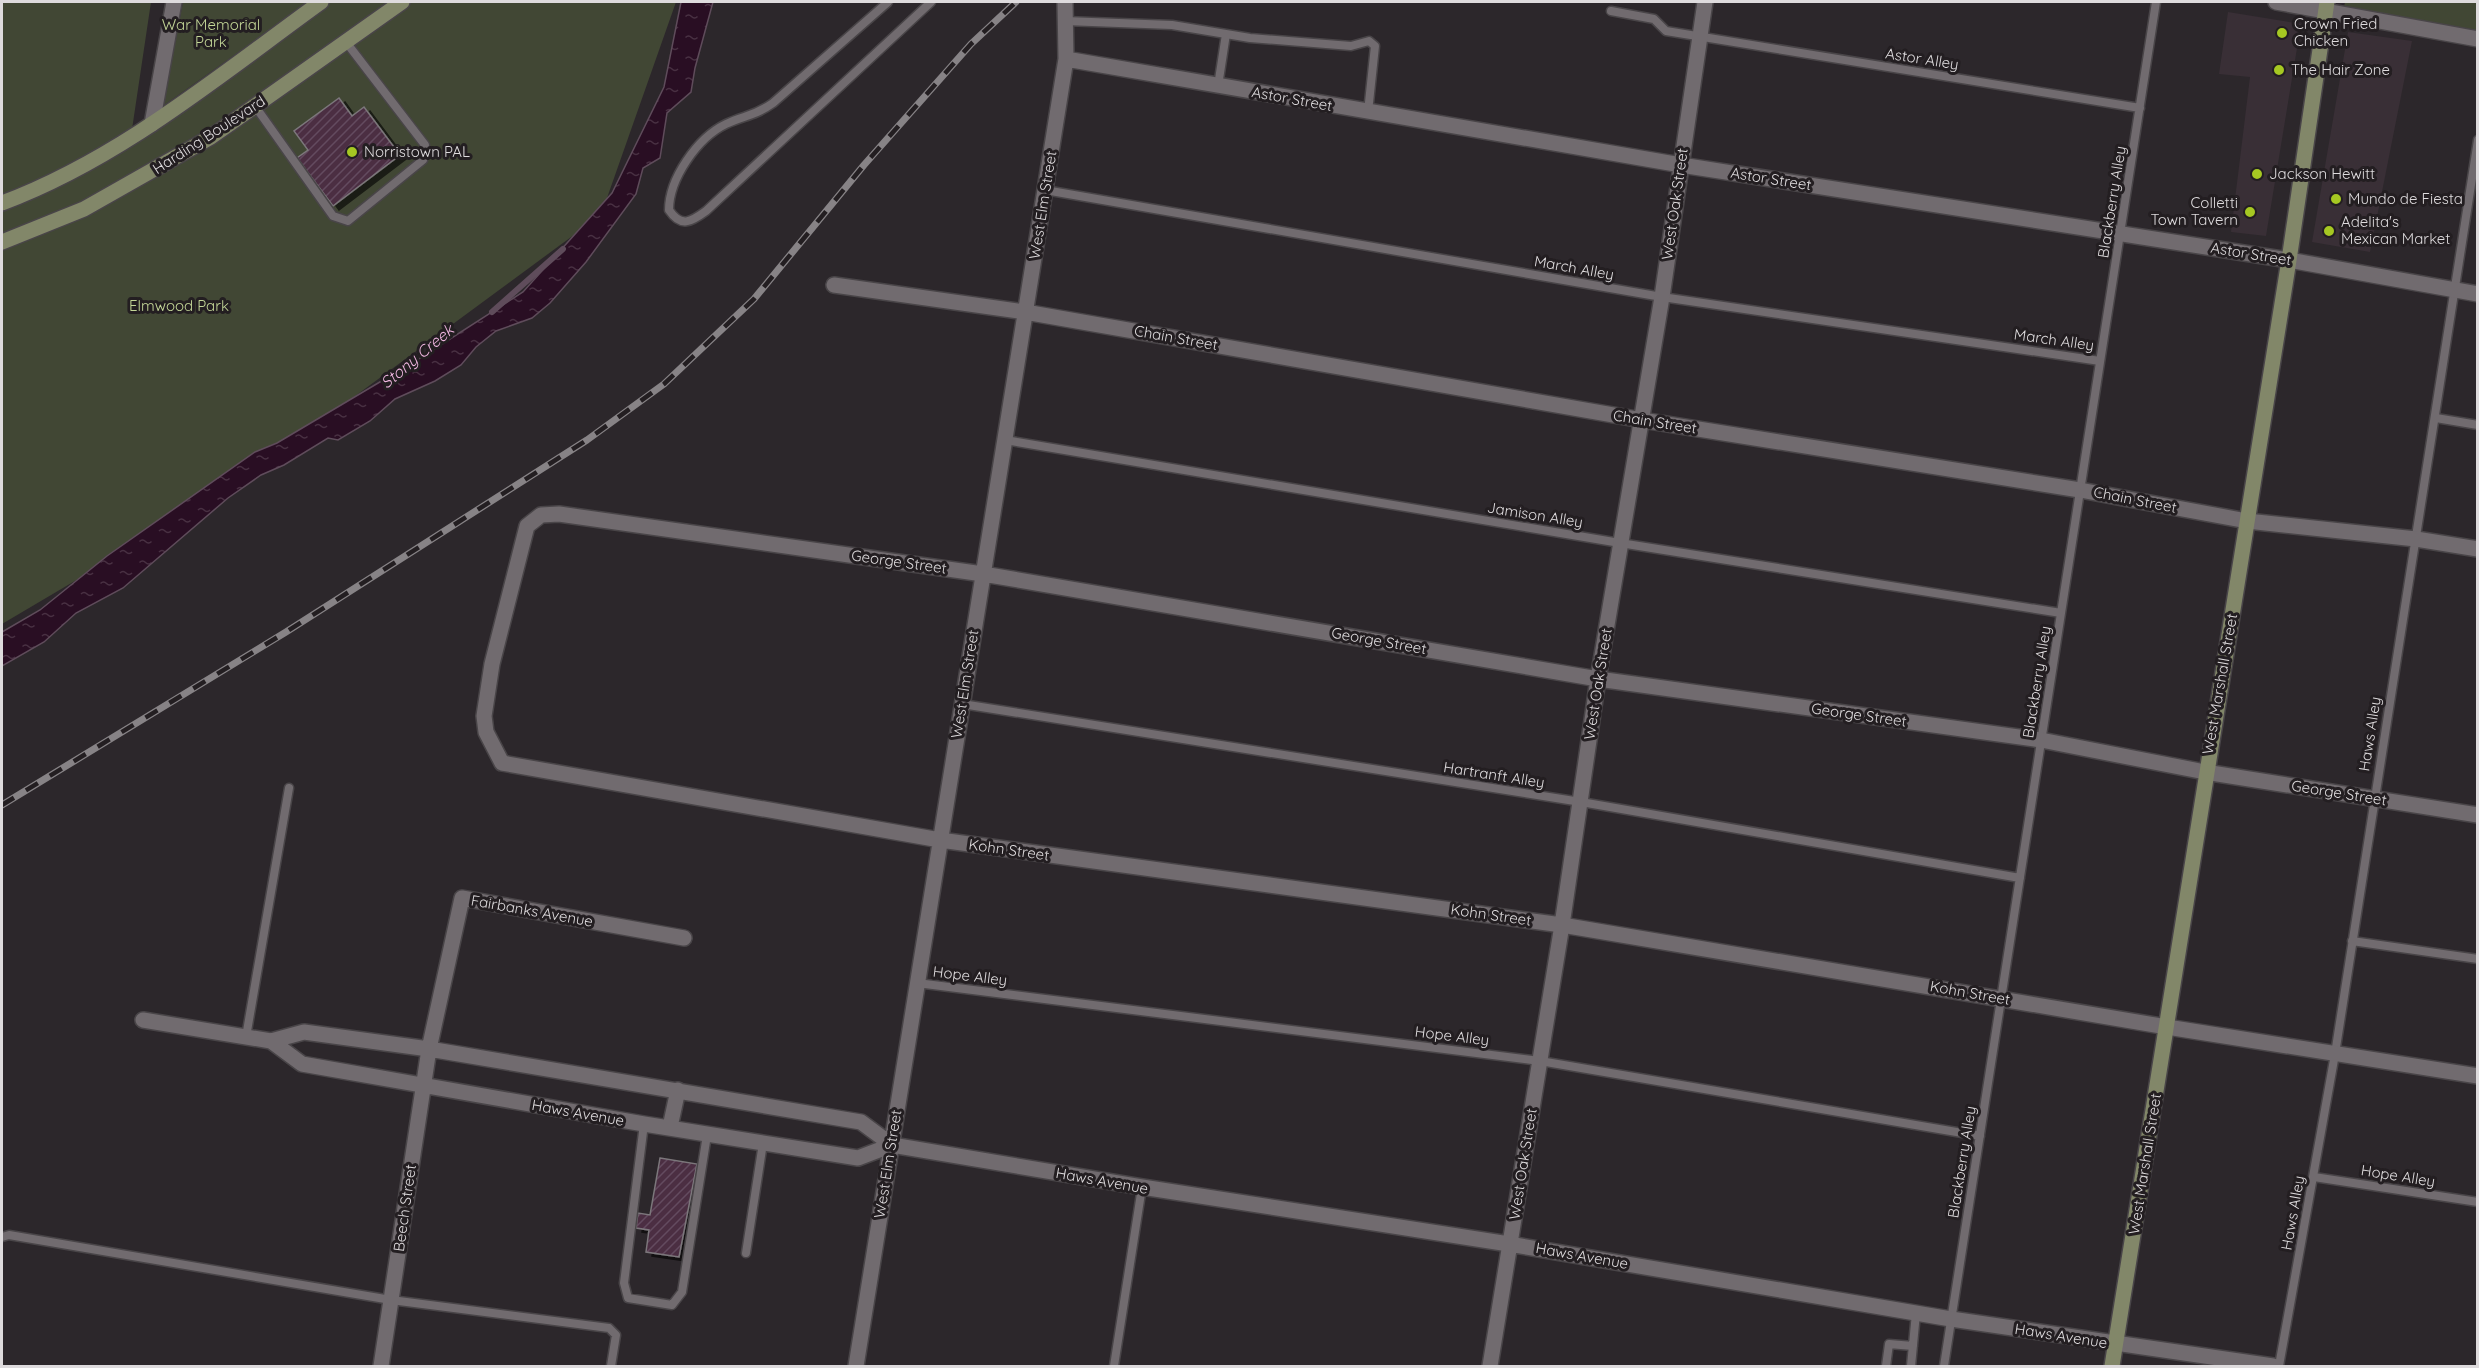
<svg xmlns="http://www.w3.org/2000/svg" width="2479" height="1368" viewBox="0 0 2479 1368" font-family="Quicksand,sans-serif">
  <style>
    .built { fill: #392f36 }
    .green { fill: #414734 }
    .water { fill: url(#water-ripples); stroke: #5f4c5b; stroke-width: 1.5 }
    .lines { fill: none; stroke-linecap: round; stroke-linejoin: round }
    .stream { stroke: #5f4c5b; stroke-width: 6 }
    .building { fill: url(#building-hatch); stroke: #7c777b; stroke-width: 1.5; filter: url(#shadow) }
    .lane-casing { stroke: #494548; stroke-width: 11 }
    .street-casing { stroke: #494548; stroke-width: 18 }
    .secondary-casing { stroke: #494548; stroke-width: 18 }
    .lane { stroke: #716b6f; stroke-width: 8 }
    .street { stroke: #716b6f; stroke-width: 15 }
    .secondary { stroke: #828769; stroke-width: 15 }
    .rail-casing { stroke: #878386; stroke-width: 7 }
    .rail { stroke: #231e21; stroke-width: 4.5; stroke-dasharray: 14; stroke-linecap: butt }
    .poi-dot { fill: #a6c822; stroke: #231e21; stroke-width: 2 }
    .labels { text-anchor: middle; stroke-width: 6; stroke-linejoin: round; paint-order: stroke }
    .poi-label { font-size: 15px; fill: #dedbdd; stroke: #231e21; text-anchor: start }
    .park-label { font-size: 15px; fill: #c4d798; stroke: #231e21 }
    .street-label { font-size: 15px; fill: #dedbdd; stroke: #231e21 }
    .water-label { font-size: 16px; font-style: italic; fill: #eeb5df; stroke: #231e21 }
  </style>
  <defs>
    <pattern id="water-ripples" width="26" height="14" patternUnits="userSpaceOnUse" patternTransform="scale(1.5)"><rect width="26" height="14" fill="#290e23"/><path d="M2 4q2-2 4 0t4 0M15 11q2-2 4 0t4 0" fill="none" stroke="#483042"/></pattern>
    <pattern id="building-hatch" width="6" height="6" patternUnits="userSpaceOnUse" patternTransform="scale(1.5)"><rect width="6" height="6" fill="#4b2d43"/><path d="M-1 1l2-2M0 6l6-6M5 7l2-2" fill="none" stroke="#644b5e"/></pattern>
    <filter id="shadow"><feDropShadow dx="6" dy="4" stdDeviation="0" flood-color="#0009"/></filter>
  </defs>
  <rect width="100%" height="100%" fill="#2c272b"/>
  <path class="built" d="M2228 12 2301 24 2266 236 2231 232 2250 77 2219 74Z
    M2348 32 2412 41 2370 252 2312 242Z"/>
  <path class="green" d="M2 2H151L131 136 320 2H676L601 215 222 494 2 624Z
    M183 2H309L163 106Z
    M2345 2H2477V40L2343 13Z"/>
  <path class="water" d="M681 2H713L695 68 691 92 667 113 660 158 643 168 636 194 586 262 550 303 532 318 496 331 476 347 461 365 435 381 395 399 370 421 338 440 328 438 284 465 261 475 228 498 123 588 76 613 44 642 2 666V632L40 610 107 556 255 452 277 443 422 357 523 292 612 193 664 87Z"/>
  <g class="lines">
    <path class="stream" d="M492 312 563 249"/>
  </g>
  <path class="building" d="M339 98 352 116 364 107 400 155 333 206 297 158 308 150 294 131Z
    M660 1158 697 1164 679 1257 646 1252 649 1230 636 1228 638 1213 650 1215Z"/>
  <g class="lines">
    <defs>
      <path id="lane" d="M888 2 773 103C753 117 745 115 726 124 697 138 669 179 669 210 681 228 691 222 706 211L931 2
        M1611 11 1654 19 1666 31 2140 108
        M1065 21 1172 25 1250 38 1351 46 1369 41 1375 46 1368 112
        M1218 86 1226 34
        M255 106 333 216 348 221 423 160 425 145 346 42
        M1045 190 1662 297 2100 361
        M2436 418 2478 425
        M1005 440 1620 543 2061 613
        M962 704 1581 802 2020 878
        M2352 941 2478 959
        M917 983 1540 1061 1980 1136
        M246 1037 289 788
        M644 1124 624 1283 628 1298 672 1305 682 1292 707 1135
        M2314 1177 2478 1202
        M2 1237 9 1235 391 1300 609 1328 616 1335 611 1366
        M746 1253 763 1143
        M1114 1366 1142 1187
        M1886 1366 1889 1344 1913 1346
        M1911 1366 1916 1313
        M1944 1366 2156 2
        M2279 1366 2335 1054 2478 140"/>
      <path id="street" d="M2276 2 2478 39
        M1066 59 1681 165 2289 260 2478 294
        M152 124 174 2
        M834 285 1025 312 1642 420 2080 490 2247 521 2416 539 2478 549
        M2478 815 2205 772 2041 740 1598 679 983 574 559 514 541 515 527 526 492 664 484 716 486 732 502 763 940 840 1562 925 2167 1027 2478 1076
        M143 1020 271 1041 304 1032 429 1049 861 1122 892 1145 1142 1187 1509 1244 1951 1319 2273 1366
        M271 1041 302 1064 644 1124 858 1158 892 1145
        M670 1127 678 1090
        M381 1366 429 1049 462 898 684 938
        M856 1366 1066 59 1065 2
        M1490 1366 1562 925 1598 679 1662 297 1705 2"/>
      <path id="secondary" d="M2 203C120 159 220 75 321 2
        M2 242 84 209 211 137 402 2
        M2112 1366 2289 260 2327 2"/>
    </defs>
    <use href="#lane" class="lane-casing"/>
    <use href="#street" class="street-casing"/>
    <use href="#secondary" class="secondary-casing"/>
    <use href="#lane" class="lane"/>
    <use href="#street" class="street"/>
    <use href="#secondary" class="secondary"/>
    <defs>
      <path id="rail" d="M2 805 286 632 587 440 664 384 754 299 864 165 971 44 1016 2"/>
    </defs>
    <use href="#rail" class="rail-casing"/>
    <use href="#rail" class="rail"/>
  </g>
  <g class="poi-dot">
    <circle cx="2282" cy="33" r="6"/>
    <circle cx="2279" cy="70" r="6"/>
    <circle cx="352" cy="152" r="6"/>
    <circle cx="2257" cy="174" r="6"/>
    <circle cx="2336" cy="199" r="6"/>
    <circle cx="2250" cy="212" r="6"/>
    <circle cx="2329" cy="231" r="6"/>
  </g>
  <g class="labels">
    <g class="poi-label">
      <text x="2294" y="29">Crown Fried<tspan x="2294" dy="17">Chicken</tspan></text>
      <text x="2291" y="75">The Hair Zone</text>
      <text x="364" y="157">Norristown PAL</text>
      <text x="2269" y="179">Jackson Hewitt</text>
      <text x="2348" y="204">Mundo de Fiesta</text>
      <text x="2238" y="208" text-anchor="end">Colletti<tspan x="2238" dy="17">Town Tavern</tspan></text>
      <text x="2341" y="227">Adelita's<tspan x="2341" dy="17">Mexican Market</tspan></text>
    </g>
    <g class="park-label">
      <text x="211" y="30">War Memorial<tspan x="211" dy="17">Park</tspan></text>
      <text x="179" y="311">Elmwood Park</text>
    </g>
    <g class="street-label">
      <text transform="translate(1922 59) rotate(9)" y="5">Astor Alley</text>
      <text transform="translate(1292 99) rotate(10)" y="5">Astor Street</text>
      <text transform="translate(209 135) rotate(-33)" y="5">Harding Boulevard</text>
      <text transform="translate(1771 179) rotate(9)" y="5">Astor Street</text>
      <text transform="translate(2112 202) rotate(-81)" y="5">Blackberry Alley</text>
      <text transform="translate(1675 204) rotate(-82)" y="5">West Oak Street</text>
      <text transform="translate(1043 205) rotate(-81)" y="5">West Elm Street</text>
      <text transform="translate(2251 254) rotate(9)" y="5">Astor Street</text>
      <text transform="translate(1574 268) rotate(10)" y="5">March Alley</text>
      <text transform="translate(1176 338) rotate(10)" y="5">Chain Street</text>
      <text transform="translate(2054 340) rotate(8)" y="5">March Alley</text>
      <text transform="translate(1655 422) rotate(9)" y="5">Chain Street</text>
      <text transform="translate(2135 500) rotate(11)" y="5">Chain Street</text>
      <text transform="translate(1535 515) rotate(9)" y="5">Jamison Alley</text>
      <text transform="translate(899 562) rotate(8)" y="5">George Street</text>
      <text transform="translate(1379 641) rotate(10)" y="5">George Street</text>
      <text transform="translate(2037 682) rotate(-81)" y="5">Blackberry Alley</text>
      <text transform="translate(965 684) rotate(-81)" y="5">West Elm Street</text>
      <text transform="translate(1598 684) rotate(-81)" y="5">West Oak Street</text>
      <text transform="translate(2220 684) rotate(-80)" y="5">West Marshall Street</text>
      <text transform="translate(1859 715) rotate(8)" y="5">George Street</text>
      <text transform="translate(2370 734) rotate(-81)" y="5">Haws Alley</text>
      <text transform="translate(1494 775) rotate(9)" y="5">Hartranft Alley</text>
      <text transform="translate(2339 793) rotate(9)" y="5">George Street</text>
      <text transform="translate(1009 850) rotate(8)" y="5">Kohn Street</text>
      <text transform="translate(532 911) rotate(10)" y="5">Fairbanks Avenue</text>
      <text transform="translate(1491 915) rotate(8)" y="5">Kohn Street</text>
      <text transform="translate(970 976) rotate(7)" y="5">Hope Alley</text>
      <text transform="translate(1970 993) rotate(10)" y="5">Kohn Street</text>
      <text transform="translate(1452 1036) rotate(7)" y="5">Hope Alley</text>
      <text transform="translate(578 1113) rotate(10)" y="5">Haws Avenue</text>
      <text transform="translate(1962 1162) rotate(-81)" y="5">Blackberry Alley</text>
      <text transform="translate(888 1164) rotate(-81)" y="5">West Elm Street</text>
      <text transform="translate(1523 1164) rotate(-81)" y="5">West Oak Street</text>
      <text transform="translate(2145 1164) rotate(-81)" y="5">West Marshall Street</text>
      <text transform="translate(2398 1176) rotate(9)" y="5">Hope Alley</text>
      <text transform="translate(1102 1181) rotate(10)" y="5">Haws Avenue</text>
      <text transform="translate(405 1208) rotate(-82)" y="5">Beech Street</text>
      <text transform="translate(2293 1213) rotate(-80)" y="5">Haws Alley</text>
      <text transform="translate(1582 1256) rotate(10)" y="5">Haws Avenue</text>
      <text transform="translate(2061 1336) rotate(9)" y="5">Haws Avenue</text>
    </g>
    <g class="water-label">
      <text transform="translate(417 356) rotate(-40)" y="6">Stony Creek</text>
    </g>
  </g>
  <rect width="2479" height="1368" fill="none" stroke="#dedbdd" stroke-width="6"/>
</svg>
